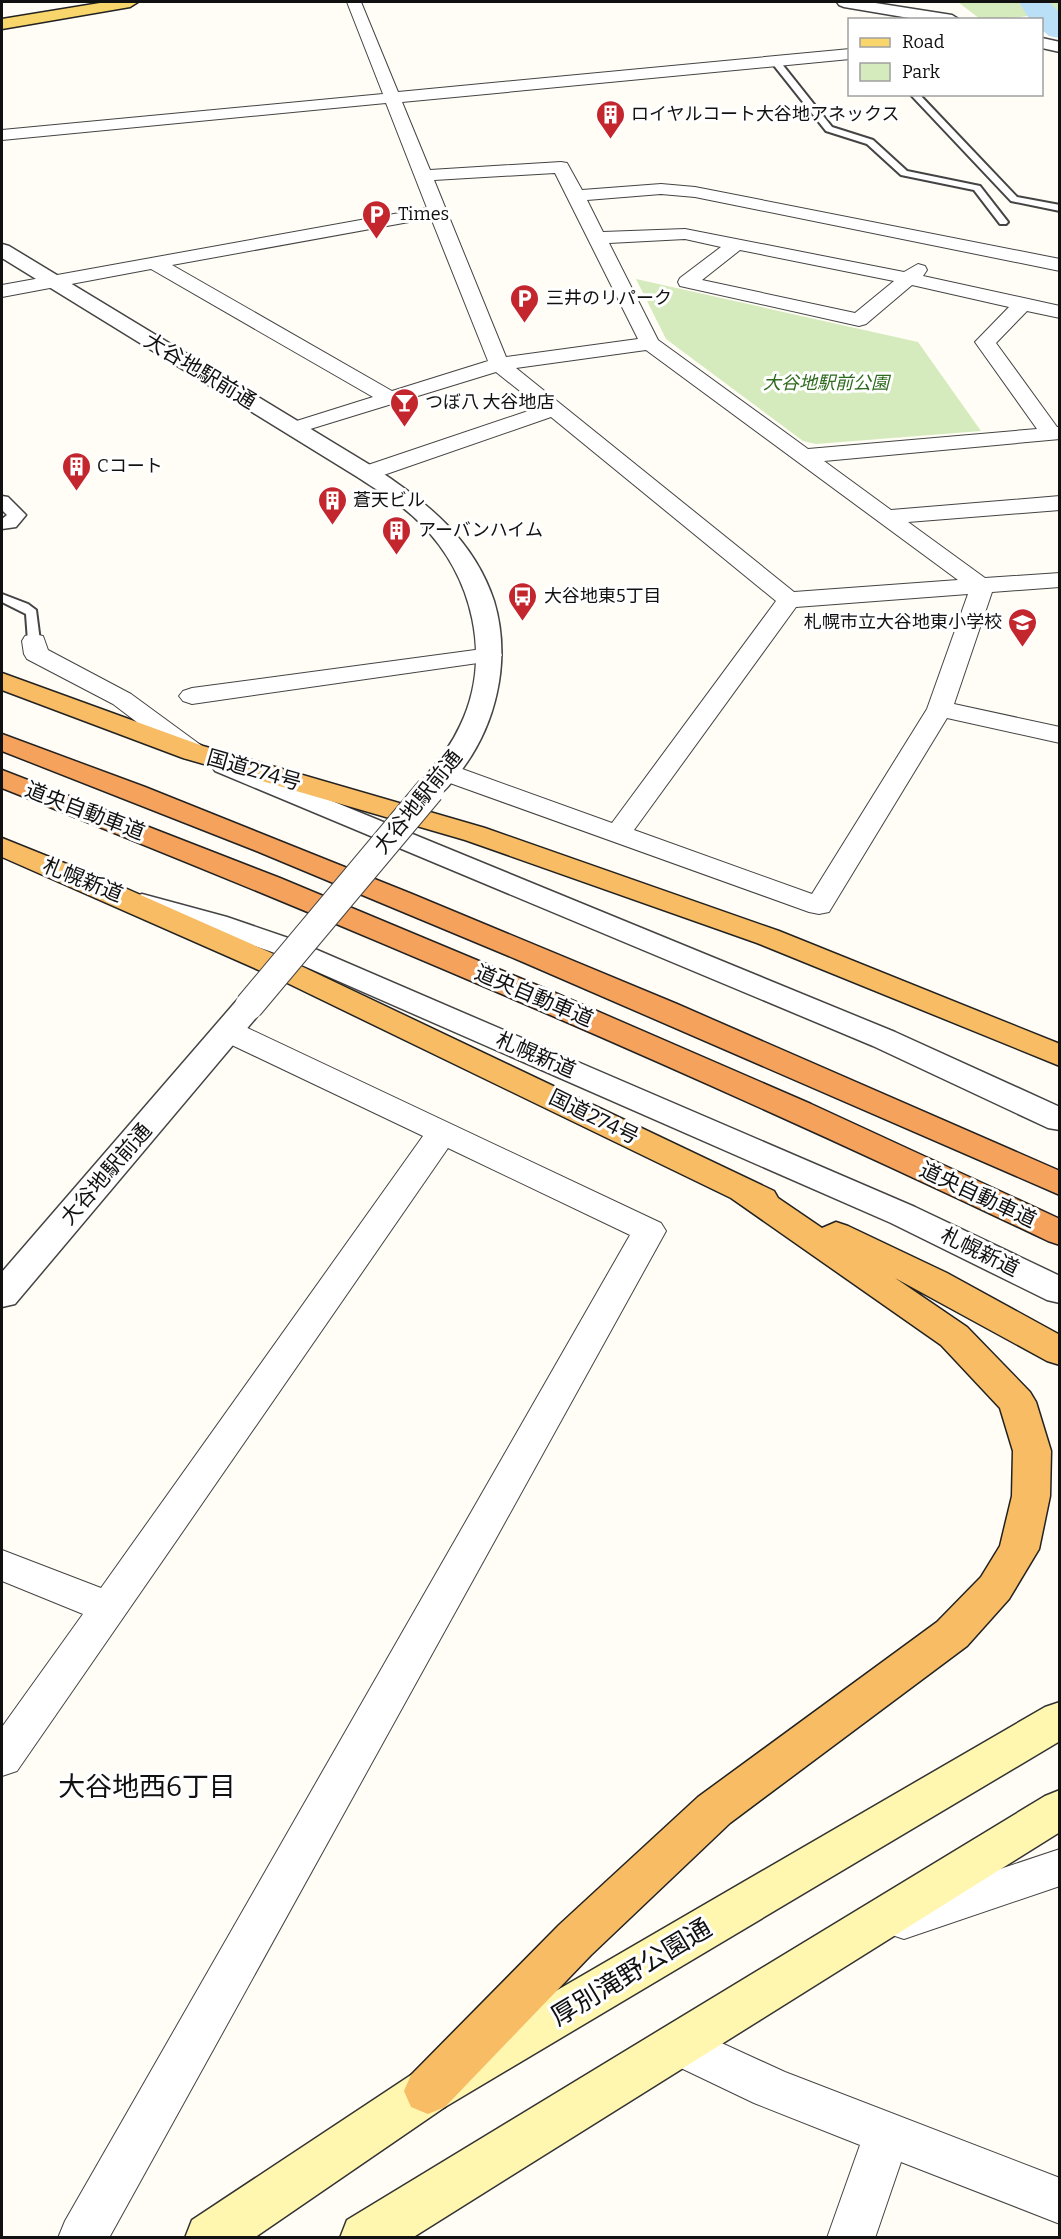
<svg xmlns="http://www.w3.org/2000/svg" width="1061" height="2239" viewBox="0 0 1061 2239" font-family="Bitter,'Noto Sans JP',serif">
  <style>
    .green { fill: #d5ebbd }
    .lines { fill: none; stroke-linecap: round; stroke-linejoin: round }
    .river { fill: #b9e0f7; fill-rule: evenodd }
    .service-casing { stroke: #444; stroke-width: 4 }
    .pedestrian-casing { stroke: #444; stroke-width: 3 }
    .minor-casing { stroke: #444; stroke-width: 2 }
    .tertiary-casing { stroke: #444; stroke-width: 3 }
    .secondary-casing { stroke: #333; stroke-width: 3 }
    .primary-casing { stroke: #222; stroke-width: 3 }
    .trunk-casing { stroke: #222; stroke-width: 3 }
    .motorway-casing { stroke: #222; stroke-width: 3 }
    .service { fill: #fff; fill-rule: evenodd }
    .pedestrian { fill: #fff; fill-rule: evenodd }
    .minor { fill: #fff; fill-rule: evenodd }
    .tertiary { fill: #fff; fill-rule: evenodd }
    .secondary { fill: #fff6b0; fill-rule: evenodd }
    .primary { fill: #f9d66b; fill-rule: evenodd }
    .trunk { fill: #f7bc64; fill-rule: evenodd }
    .motorway { fill: #f5a25d; fill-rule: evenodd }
    .tertiary-bridge-casing { stroke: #444; stroke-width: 30; stroke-linecap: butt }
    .tertiary-bridge { stroke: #fff; stroke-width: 28 }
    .labels { text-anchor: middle; stroke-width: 6; stroke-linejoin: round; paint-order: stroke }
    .far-poi-label { font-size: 18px; fill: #111; stroke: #fff; text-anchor: start }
    .far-park-label { font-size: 18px; font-style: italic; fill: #2f6b1f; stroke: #fff }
    .street-label { font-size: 21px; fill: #111; stroke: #fff }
    .near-street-label { font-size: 26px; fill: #111; stroke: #fff }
    .near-neighbourhood-label { font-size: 27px; fill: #111; stroke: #fff }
  </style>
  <rect width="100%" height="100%" fill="#fffdf5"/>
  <path class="green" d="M958 2H1059V12L1003 19H980Z
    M636 279 918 342 981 431 816 444 803 441 666 339Z"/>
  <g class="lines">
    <path class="river" d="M1019 2H1049L1060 13V38L1049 36 1042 30V20H1030Z"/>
    <defs>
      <path id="service" d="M772 59H778L832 127 873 140 907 171 980 186 1008 222 1006 224H1000L974 190 901 175 867 144 826 131 772 63Z
        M910 94H919L1017 197 1060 205V211L1011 201Z
        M2 594 28 604 36 610 40 641 39 644 34 645 28 641 26 614 2 602Z"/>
      <path id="pedestrian" d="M2 496 8 497 26 515 16 527 2 529V519L7 515 2 510Z"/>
      <path id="minor" d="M347 2H361L398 92 850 49V59L402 102 430 170 561 162 567 163 582 190 661 184 695 187 1060 259V271L695 197 661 194 587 200 603 232 685 229 904 272 918 264 925 266 927 270 923 276 1060 306V318L1027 311 996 343 1057 427H1060V439L824 461 891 510 1060 496V510L908 522 985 578 1060 573V587L992 592 954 704 1060 727V743L947 718 829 912 819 914 809 912 436 778 432 772 436 766 445 764 454 766 612 823 776 601 551 417 375 478 367 480 359 478 356 473 359 468 540 407 496 372 294 434 287 432 283 428 287 424 373 397 151 269 2 297V285L427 208 386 103 2 140V130L383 94ZM555 173 638 339 506 357 434 180ZM431 218 488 361 392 391 172 265ZM685 239 721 247 680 278 678 282 680 286 859 326 866 324 912 285 1009 307 975 342 1037 429 808 449 658 340 609 243ZM740 250 894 281 855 313 702 280ZM646 350 958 580 794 592 516 368ZM968 594 927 709 812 894 634 830 796 607Z
        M34 634 43 636 48 650 131 694 202 746 206 752 202 758 193 760 184 758 113 704 27 659 24 654 22 641 25 636Z
        M490 648 499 650 502 655 499 660 192 704 183 701 179 696 183 691 192 688Z
        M228 1022 239 1024 661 1223 666 1231 109 2238H58L65 2221 630 1235 448 1148 17 1771 2 1776V1727L83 1614 2 1581V1550L101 1588 423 1136 217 1038 213 1031 217 1024Z
        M1060 1849V1886L904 1939 889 1934 882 1920 889 1906Z
        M678 2023 785 2072 1060 2178V2224L901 2162 875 2238H827L860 2145 754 2103 662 2059 655 2044 662 2029Z"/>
      <path id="tertiary" d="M837 2H869L952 15 960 20H921L844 7 839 5Z
        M1042 38 1060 42V52L1042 48Z
        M2 244 9 246 375 468C427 502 474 540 494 601 512 661 496 729 456 777 445 790 439 801 420 796L416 790C432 766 447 754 460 726 493 658 473 576 421 524 403 505 380 492 359 478L2 258Z
        M225 757 895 1032 1060 1107V1130L1048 1128 873 1046 215 771 211 765 215 759Z
        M142 894 227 917 294 940 915 1207 1060 1276V1303L1047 1300 891 1223 272 952 205 929 132 909 127 903 132 897Z
        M249 997 260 999 265 1006 260 1013 15 1304 2 1307V1272L238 999Z"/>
      <path id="secondary" d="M1060 1702V1741L445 2107 254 2238H185L192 2220 411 2075 1045 1707Z
        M1060 1790V1832L412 2238H340L347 2220 1045 1796Z"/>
      <path id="primary" d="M106 2H138L130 7 2 29V19Z"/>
      <path id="trunk" d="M2 673 203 746 485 828 779 931 1060 1044V1066L757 943 465 840 183 758 2 690Z
        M2 838 109 881 301 966 774 1191 778 1198 822 1228 836 1222 848 1226 947 1273 1060 1335V1365L1047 1361 895 1278 967 1327 1030 1392 1036 1402 1051 1451 1050 1496 1039 1549 1009 1599 967 1646 730 1823 591 1955 445 2107 428 2114 411 2107 404 2091 411 2075 559 1925 698 1797 937 1622 981 1577 1000 1546 1012 1496 1013 1451 1000 1408 941 1345 731 1198 279 979 2 857Z"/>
      <path id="motorway" d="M2 734 145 787 412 894 677 1004 1060 1171V1195L523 962 259 852 2 751Z
        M2 770 280 878 546 989 811 1104 1060 1219V1245L1048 1241C704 1077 355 928 2 788Z"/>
    </defs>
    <use href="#service" class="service-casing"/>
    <use href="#pedestrian" class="pedestrian-casing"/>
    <use href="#minor" class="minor-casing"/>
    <use href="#tertiary" class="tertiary-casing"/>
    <use href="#secondary" class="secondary-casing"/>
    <use href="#primary" class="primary-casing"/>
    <use href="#trunk" class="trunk-casing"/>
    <use href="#motorway" class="motorway-casing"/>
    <use href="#service" class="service"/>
    <use href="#pedestrian" class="pedestrian"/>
    <use href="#minor" class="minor"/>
    <use href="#tertiary" class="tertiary"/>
    <use href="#secondary" class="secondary"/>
    <use href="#primary" class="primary"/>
    <use href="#trunk" class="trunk"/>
    <use href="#motorway" class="motorway"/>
    <defs>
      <path id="tertiary-bridge" d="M249 1006 430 790"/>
    </defs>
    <use href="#tertiary-bridge" class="tertiary-bridge-casing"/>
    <use href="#tertiary-bridge" class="tertiary-bridge"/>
  </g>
  <defs>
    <symbol id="building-pin" viewBox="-11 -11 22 30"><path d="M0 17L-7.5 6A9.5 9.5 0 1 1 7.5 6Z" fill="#c4262e" stroke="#fff"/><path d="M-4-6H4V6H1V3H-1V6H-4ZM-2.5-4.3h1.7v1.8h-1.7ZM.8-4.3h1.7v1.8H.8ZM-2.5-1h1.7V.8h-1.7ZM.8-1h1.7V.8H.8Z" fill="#fff"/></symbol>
    <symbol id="parking-pin" viewBox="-11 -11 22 30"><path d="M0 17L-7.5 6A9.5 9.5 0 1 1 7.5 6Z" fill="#c4262e" stroke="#fff"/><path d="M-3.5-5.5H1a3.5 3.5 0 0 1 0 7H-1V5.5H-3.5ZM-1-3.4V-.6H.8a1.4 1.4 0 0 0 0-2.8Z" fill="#fff"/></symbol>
    <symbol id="bar-pin" viewBox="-11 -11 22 30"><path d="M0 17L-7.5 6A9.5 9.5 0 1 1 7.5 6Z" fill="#c4262e" stroke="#fff"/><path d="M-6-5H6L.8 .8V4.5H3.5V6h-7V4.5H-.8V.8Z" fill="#fff"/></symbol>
    <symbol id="bus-pin" viewBox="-11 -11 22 30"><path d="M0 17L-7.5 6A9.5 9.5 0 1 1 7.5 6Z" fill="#c4262e" stroke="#fff"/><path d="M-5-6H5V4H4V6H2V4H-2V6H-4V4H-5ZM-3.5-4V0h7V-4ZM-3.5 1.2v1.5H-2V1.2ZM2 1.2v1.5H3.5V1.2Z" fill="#fff"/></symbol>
    <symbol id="school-pin" viewBox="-11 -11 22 30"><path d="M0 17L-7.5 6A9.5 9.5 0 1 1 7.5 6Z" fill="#c4262e" stroke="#fff"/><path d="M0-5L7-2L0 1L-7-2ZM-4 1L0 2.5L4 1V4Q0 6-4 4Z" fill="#fff"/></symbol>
  </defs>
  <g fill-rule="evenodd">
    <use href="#building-pin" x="594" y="98" width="33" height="45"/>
    <use href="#parking-pin" x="360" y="198" width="33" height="45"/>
    <use href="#parking-pin" x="508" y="282" width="33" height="45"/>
    <use href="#bar-pin" x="388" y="386" width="33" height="45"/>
    <use href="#building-pin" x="60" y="450" width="33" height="45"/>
    <use href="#building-pin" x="316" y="484" width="33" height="45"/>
    <use href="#building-pin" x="380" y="514" width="33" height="45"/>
    <use href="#bus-pin" x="506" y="580" width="33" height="45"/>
    <use href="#school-pin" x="1006" y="606" width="33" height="45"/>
  </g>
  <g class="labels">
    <g class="far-poi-label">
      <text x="631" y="120">ロイヤルコート大谷地アネックス</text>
      <text x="398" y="220">Times</text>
      <text x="546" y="304">三井のリパーク</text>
      <text x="425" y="408">つぼ八 大谷地店</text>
      <text x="97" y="472">Cコート</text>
      <text x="353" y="506">蒼天ビル</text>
      <text x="418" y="536">アーバンハイム</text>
      <text x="544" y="602">大谷地東5丁目</text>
      <text x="1002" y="628" text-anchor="end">札幌市立大谷地東小学校</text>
    </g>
    <g class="far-park-label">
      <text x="826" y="389">大谷地駅前公園</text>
    </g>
    <g class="street-label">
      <text transform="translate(200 371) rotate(31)" y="7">大谷地駅前通</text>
      <text transform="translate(254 770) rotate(16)" y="7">国道274号</text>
      <text transform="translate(418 802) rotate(-51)" y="7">大谷地駅前通</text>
      <text transform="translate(85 811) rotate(21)" y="7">道央自動車道</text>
      <text transform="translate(83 880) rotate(22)" y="7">札幌新道</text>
      <text transform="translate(534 996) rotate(23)" y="7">道央自動車道</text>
      <text transform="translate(536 1055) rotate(23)" y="7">札幌新道</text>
      <text transform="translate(594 1117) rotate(26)" y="7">国道274号</text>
      <text transform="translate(106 1174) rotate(-49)" y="7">大谷地駅前通</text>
      <text transform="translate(978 1195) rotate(25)" y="7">道央自動車道</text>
      <text transform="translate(980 1252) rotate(26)" y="7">札幌新道</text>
    </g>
    <g class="near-street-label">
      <text transform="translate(631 1972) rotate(-31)" y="9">厚別滝野公園通</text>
    </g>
    <g class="near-neighbourhood-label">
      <text x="147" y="1796">大谷地西6丁目</text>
    </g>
  </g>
  <rect width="1061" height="2239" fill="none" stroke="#111111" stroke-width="6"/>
  <rect x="848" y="18" width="195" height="78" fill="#ffffff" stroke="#a0a0a0" stroke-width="1.5"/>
  <rect x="860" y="38" width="30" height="9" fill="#f9d66b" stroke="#a0a0a0" stroke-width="1.5"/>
  <text x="902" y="48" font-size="18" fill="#111111">Road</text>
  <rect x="860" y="63" width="30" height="18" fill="#d5ebbd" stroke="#a0a0a0" stroke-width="1.5"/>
  <text x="902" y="78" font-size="18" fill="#111111">Park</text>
</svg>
